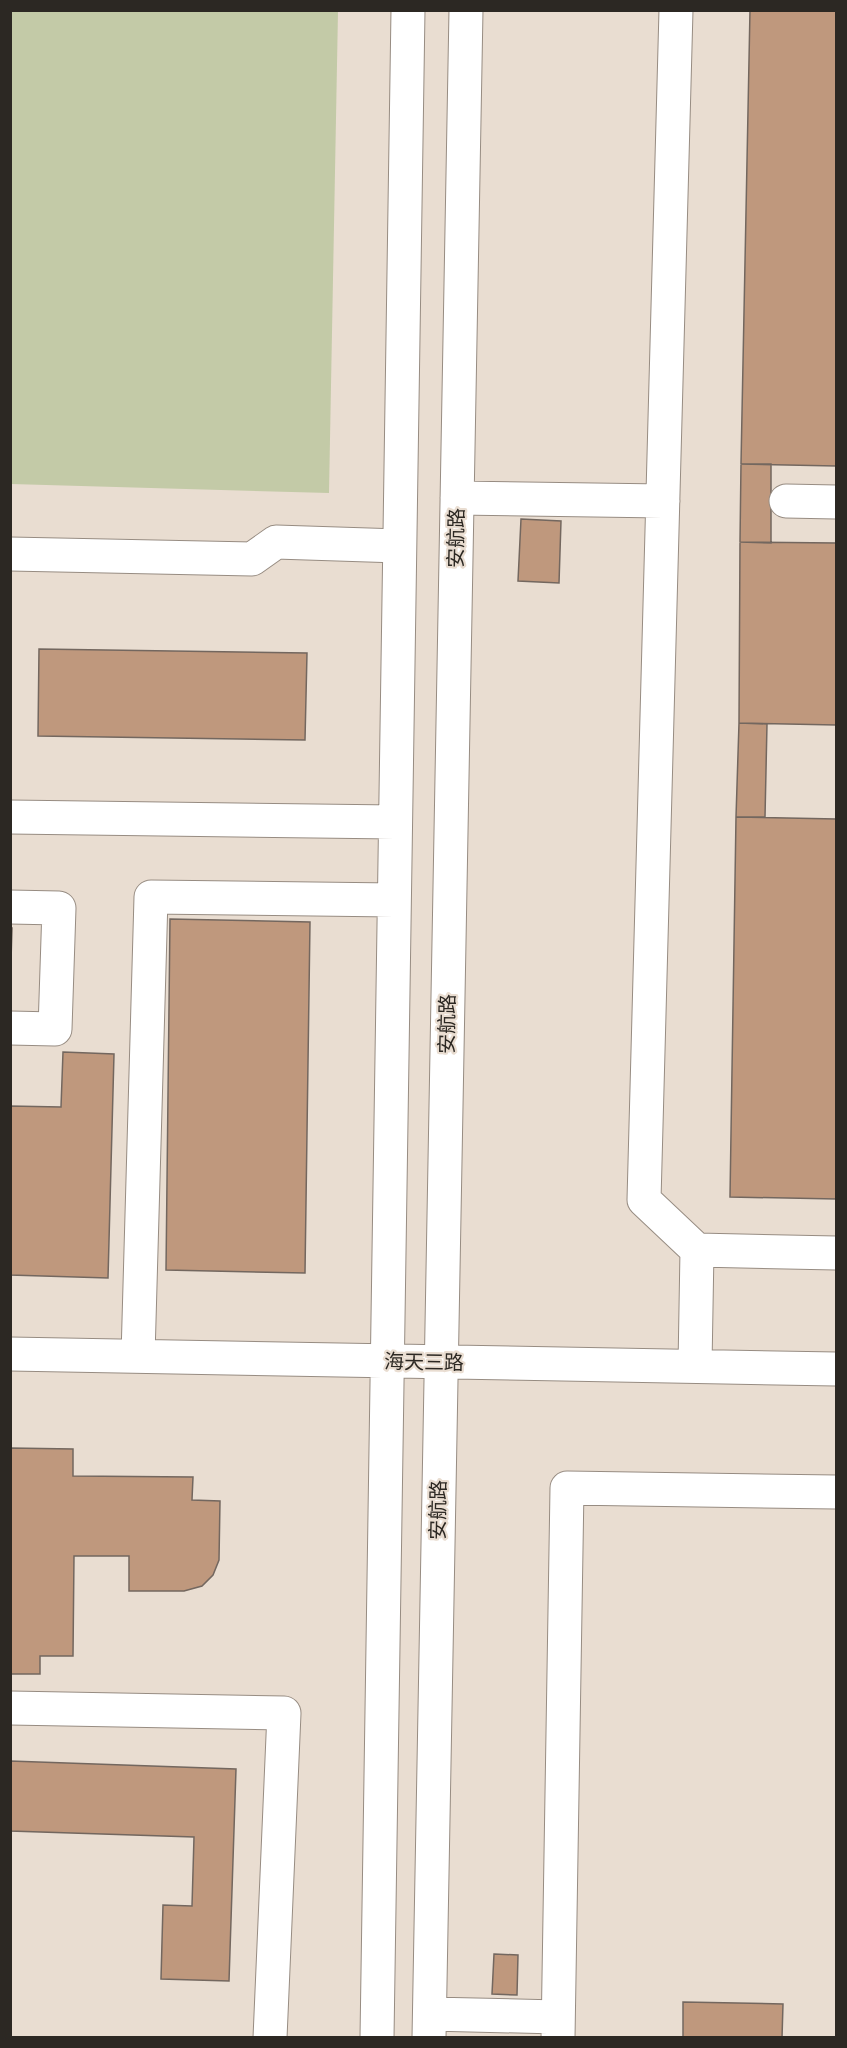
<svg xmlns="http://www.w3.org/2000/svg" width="847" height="2048" viewBox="0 0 847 2048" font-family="'Archivo Narrow','Noto Sans SC',sans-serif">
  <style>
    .green { fill: #c3caa7 }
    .building { fill: #bf987d; stroke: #73675f; stroke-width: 1.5 }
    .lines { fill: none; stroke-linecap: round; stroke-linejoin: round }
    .minor-casing { stroke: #978c82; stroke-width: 35 }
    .minor { stroke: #fff; stroke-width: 33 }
    .labels { text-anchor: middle; stroke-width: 4.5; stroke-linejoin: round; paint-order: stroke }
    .street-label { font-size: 20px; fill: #2c2823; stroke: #e9ddd1 }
  </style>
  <rect width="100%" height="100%" fill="#e9ddd1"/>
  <path class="green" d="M11 10 338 11 329 493 11 484Z"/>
  <path class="building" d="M750 10H836V466L741 464Z
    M741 464H771V543L740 542Z
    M521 519 561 521 559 583 518 581Z
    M740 542 836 543V725L739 723Z
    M39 649 307 653 305 740 38 736Z
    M739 723 767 724 765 817H736Z
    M736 817 836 819V1199L730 1197Z
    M170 919 310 922 305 1273 166 1270Z
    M10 928H12L10 993Z
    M63 1052 114 1054 108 1278 10 1275V1106L61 1107Z
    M10 1448 73 1449V1476L193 1477 192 1500 220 1501 219 1560 213 1575 202 1586 184 1591H129V1556H74L73 1656H40V1674H10Z
    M10 1761 236 1769 229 1981 161 1979 163 1905 192 1906 194 1837 10 1831Z
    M494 1954 518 1955 517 1995 492 1994Z
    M683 2002 783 2004 782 2038H683Z"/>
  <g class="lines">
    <defs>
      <path id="minor" d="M676 10 644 1200 697 1250 695 1366
        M457 498 663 501
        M786 501 836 502
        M10 554 252 559 276 542 399 546
        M10 817 395 822
        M10 907 59 908 55 1029 10 1028
        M697 1250 836 1253
        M10 1354 836 1369
        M138 1356 151 897 394 900
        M10 1708 284 1713 270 2038
        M430 2014 558 2017
        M377 2038 408 10
        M429 2038 466 10
        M558 2038 567 1488 836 1492"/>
    </defs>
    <use href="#minor" class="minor-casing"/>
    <use href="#minor" class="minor"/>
  </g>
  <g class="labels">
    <g class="street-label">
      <text transform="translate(456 538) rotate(-89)" y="7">安航路</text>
      <text transform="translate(447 1024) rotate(-89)" y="7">安航路</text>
      <text transform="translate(424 1362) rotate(1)" y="7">海天三路</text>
      <text transform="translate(438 1510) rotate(-89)" y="7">安航路</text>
    </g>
  </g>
  <rect width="847" height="2048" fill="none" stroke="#2c2823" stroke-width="24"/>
</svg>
